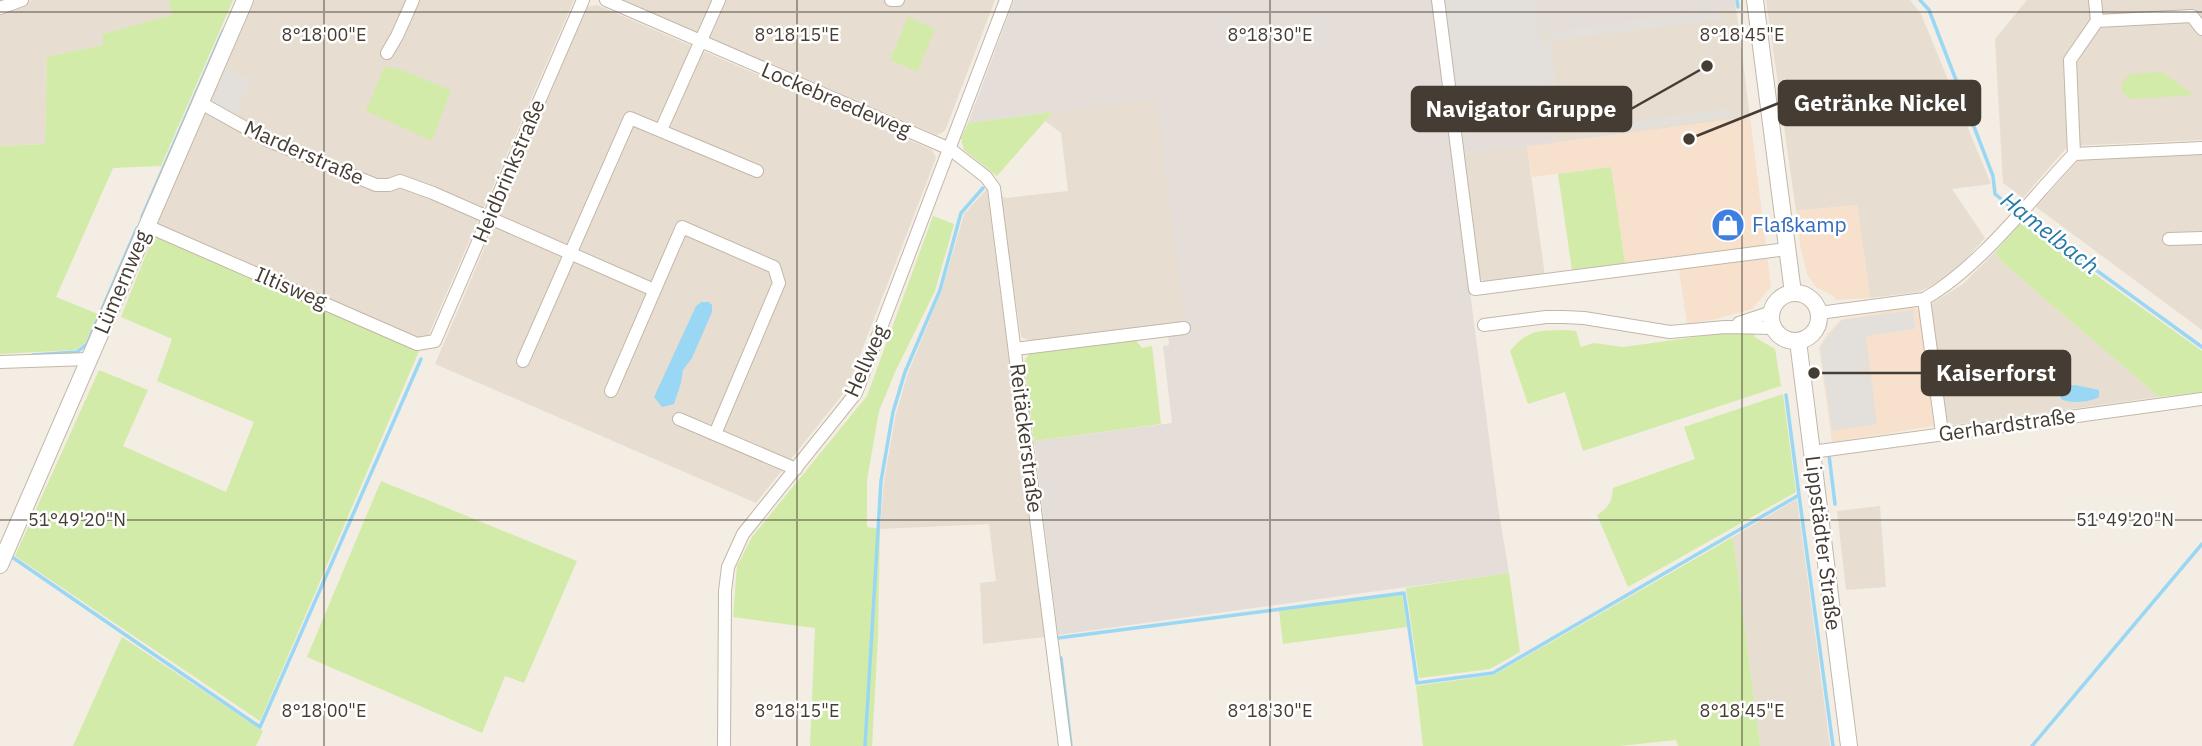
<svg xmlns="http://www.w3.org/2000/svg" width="2202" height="746" viewBox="0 0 2202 746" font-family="'IBM Plex Sans',sans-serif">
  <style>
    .residential { fill: #e7ded1 }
    .commercial { fill: #f7e1cc }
    .industrial { fill: #e5ded8 }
    .green { fill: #d2eba8 }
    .parking { fill: #e3e0dc }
    .water { fill: #9ad7f5 }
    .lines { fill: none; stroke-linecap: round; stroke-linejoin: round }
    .stream { stroke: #9ad7f5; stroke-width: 3.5 }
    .minor-casing { stroke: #c2b7a8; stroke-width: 14 }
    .tertiary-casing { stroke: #c2b7a8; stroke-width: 18 }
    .minor { stroke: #fff; stroke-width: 12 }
    .tertiary { stroke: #fff; stroke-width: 16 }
    .ticks { fill: none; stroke: #453c33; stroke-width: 2; stroke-opacity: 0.45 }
    .labels { text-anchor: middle; stroke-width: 5; stroke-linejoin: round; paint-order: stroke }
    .street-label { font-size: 21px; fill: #453c33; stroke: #fff }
    .shop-label { font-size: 21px; fill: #366cbe; stroke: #fff; text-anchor: start }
    .water-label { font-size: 23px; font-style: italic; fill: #247aa6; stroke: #fff }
    .ticks-label { font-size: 18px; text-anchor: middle; fill: #453c33; stroke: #fff; stroke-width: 5; stroke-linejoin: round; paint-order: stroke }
    .leader { fill: none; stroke: #453c33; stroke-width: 2.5 }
    .callout-dot { fill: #453c33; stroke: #fff; stroke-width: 2.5 }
    .callout { fill: #453c33; stroke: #453c33; stroke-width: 2.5 }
    .callout-label { font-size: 23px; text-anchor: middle; font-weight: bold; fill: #fff }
  </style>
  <rect width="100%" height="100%" fill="#f3ede3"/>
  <path class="residential" d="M32 0H169L173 15 103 34 104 45 47 57 45 144 0 146V12Z
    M255 0H574L428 336 422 339 160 226 157 221Z
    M621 0H995L945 131 937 135Z
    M1766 0H1910L1921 14 1991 184 1952 189 1985 238 1955 271 1931 286 1918 292 1870 298 1857 205 1796 211Z
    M2027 0H2202V140L2068 146 2023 198 2003 183 1995 39Z
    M597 5 932 150 936 158 847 389 756 503 435 364 587 7Z
    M1736 8 1750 117 1554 143 1540 34Z
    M1156 98 1185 322 1031 341 1021 337 1000 195 1006 198 1068 191 1061 133 1045 121 1053 112Z
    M1527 146 1545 276 1486 283 1477 275 1462 154Z
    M2202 154V330L2036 207 2078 160Z
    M987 189 1045 637 983 644 980 583 996 581 989 524 880 529 884 481 896 413 908 373 942 290 964 214Z
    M1995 252 2002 262 2159 397 1954 425 1946 420 1931 304 1963 284Z
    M1797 499 1830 746H1760L1733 537Z
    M1880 506 1886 587 1846 590 1837 511Z"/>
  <path class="commercial" d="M1750 117 1771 287 1752 309 1716 319 1687 324 1677 257 1625 263 1611 167 1532 177 1527 146Z
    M1857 205 1870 298 1835 300 1834 296 1816 287 1808 276 1801 251 1796 211Z
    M1912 307 1919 310 1934 426 1832 442 1819 348 1827 334 1842 319Z"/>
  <path class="industrial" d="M1014 0H1432L1498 507 1509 573 1058 635 1034 441 1172 423 1163 346 1169 345 1168 334 1186 332 1156 99 968 123Z
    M1442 0H1735L1736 8 1541 34 1554 143 1462 154Z"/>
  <path class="green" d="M169 0H233L161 166 113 168 56 297 98 314 85 343 76 350 0 354V146L45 144 47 57 103 45V34L172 15Z
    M908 17 935 29 917 72 890 60Z
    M384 67 396 68 451 90 432 141 366 111Z
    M2162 72 2194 95 2130 99 2122 92V83L2130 74Z
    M1053 112 997 176 964 150 961 138 968 123Z
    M1611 167 1625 263 1572 270 1558 174Z
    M933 216 954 224 935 291 895 372 879 411 867 480V527L880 529 878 636 872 746H810L815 628 733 617 737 566 752 537 867 396Z
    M2022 222 2202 351V392L2159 397 2002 262 1995 252Z
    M154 234 411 346 419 351 260 721 15 556 99 370 148 390 123 446 226 492 254 422 157 381 172 339 121 317Z
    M1563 330 1576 331 1581 347 1594 343 1623 347 1725 333 1752 332 1756 338 1775 349 1781 386 1583 451 1565 392 1528 404 1510 351C1528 330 1536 331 1563 330Z
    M1134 338 1142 348 1152 346 1161 424 1034 441 1024 362 1031 351Z
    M1783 394 1796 492 1628 587 1597 515C1609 507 1612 502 1613 488L1695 459 1684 427Z
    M381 481 577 561 524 683 505 676 482 733 307 657Z
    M1733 537 1760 746H1678L1676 740 1620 746H1423L1416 686 1494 675Z
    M1509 573 1520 652 1490 669 1419 678 1406 588Z
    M1402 594 1407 627 1283 644 1279 611Z
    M122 637 263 731 256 746H73Z"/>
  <path class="parking" d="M1444 0H1534L1550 123 1462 134Z
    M1720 11 1721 19 1550 41 1562 130 1553 131 1542 43 1550 42 1549 33Z
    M226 68 251 80 236 114 217 104 214 100Z
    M1731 109 1732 117 1581 136 1580 128Z
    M1913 310 1915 329 1866 336 1877 424 1832 431 1820 348 1828 336 1842 320Z"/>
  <path class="water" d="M701 302H709L712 305V312L692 358 683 370 681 383 674 404 662 407 654 397 696 306Z
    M2075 385 2099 390V397C2091 402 2070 404 2061 399L2060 391 2066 386Z"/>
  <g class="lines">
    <path class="stream" d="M1737 0 1738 7
      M1920 0 1929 10 1993 176 1995 194 2017 212
      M0 1 3 0
      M142 217 223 31
      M2023 217 2202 347
      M33 355 77 352 87 344 137 228
      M1829 455 1835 504
      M1799 495 1833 746
      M12 557 260 727 421 359
      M1058 638 1404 593 1417 683 1493 673 1799 495 1786 395
      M1061 658 1071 746
      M865 746 881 481 893 412 905 372 940 290 961 213 983 188
      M2032 746 2202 544"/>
    <defs>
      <path id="minor" d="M606 0 950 149 986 177 994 188 1065 746
        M891 0H898
        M1438 0 1475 289 1787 249
        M0 8 22 0
        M2097 21 2192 16 2202 29
        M387 53 397 36 413 0
        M201 103 269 141 376 185H389L400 181 433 193 654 290
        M661 130 719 0
        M2074 154 2070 60 2097 21 2095 0
        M147 226 417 344 435 341 583 0
        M2169 239 2202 238
        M1924 299 1942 433
        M1819 313 1924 299C1979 268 2030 200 2074 154L2202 148
        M1739 323 1772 312
        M1484 325 1546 317H1564L1584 318 1670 332 1725 327 1774 328
        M1015 349 1184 328
        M523 361 630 118 757 171
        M0 362 89 359
        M611 391 682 227 774 267 779 283 715 434
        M679 419 796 469
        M1812 452 2202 399
        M724 746 725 591 728 567 743 534 856 393 1006 0"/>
      <path id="tertiary" d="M1755 0 1793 293
        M1771 317a24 24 0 1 1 48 0a24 24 0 1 1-48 0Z
        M1798 341 1849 746
        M0 565 245 0"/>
    </defs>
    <use href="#minor" class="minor-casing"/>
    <use href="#tertiary" class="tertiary-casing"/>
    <use href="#minor" class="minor"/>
    <use href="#tertiary" class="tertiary"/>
  </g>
  <path class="ticks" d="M324 0V746M797 0V746M1270 0V746M1742 0V746M0 12H2202M0 520H2202"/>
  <defs>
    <symbol id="shop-disc" viewBox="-11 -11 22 22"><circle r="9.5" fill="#3f7fe0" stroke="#fff"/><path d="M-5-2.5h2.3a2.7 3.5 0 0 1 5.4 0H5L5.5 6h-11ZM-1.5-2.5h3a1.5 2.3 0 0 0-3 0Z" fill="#fff"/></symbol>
  </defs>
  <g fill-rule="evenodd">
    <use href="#shop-disc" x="1709" y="206" width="38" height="38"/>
  </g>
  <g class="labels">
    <g class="street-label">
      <text transform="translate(836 100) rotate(23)" y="7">Lockebreedeweg</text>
      <text transform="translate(304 153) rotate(24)" y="7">Marderstraße</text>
      <text transform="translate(509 171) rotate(-67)" y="7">Heidbrinkstraße</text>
      <text transform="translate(122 282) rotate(-67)" y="7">Lümernweg</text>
      <text transform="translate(291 288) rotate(23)" y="7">Iltisweg</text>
      <text transform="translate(866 361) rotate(-66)" y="7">Hellweg</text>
      <text transform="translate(2007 425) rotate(-8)" y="7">Gerhardstraße</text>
      <text transform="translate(1026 438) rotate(83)" y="7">Reitäckerstraße</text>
      <text transform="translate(1823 543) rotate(83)" y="7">Lippstädter Straße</text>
    </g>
    <g class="shop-label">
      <text x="1752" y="232">Flaßkamp</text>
    </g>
    <g class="water-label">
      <text transform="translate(2050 233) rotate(38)" y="8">Hamelbach</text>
    </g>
  </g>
  <g class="ticks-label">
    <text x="324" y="41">8°18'00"E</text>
    <text x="797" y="41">8°18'15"E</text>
    <text x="1270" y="41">8°18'30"E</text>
    <text x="1742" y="41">8°18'45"E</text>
    <text x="77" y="526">51°49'20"N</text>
    <text x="2125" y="526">51°49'20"N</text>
    <text x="324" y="717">8°18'00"E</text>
    <text x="797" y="717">8°18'15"E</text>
    <text x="1270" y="717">8°18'30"E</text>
    <text x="1742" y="717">8°18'45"E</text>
  </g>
  <path class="leader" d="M1689 139L1779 103M1707 66L1631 109M1814 373L1922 373"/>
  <g class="callout-dot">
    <circle cx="1689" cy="139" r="7"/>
    <circle cx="1707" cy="66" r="7"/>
    <circle cx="1814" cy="373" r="7"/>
  </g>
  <g class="callout">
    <rect x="1779" y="81" width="201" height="44" rx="7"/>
    <rect x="1412" y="87" width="219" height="44" rx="7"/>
    <rect x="1922" y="351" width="148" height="44" rx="7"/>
  </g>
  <g class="callout-label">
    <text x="1880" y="111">Getränke Nickel</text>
    <text x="1521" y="117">Navigator Gruppe</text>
    <text x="1996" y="381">Kaiserforst</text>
  </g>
</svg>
